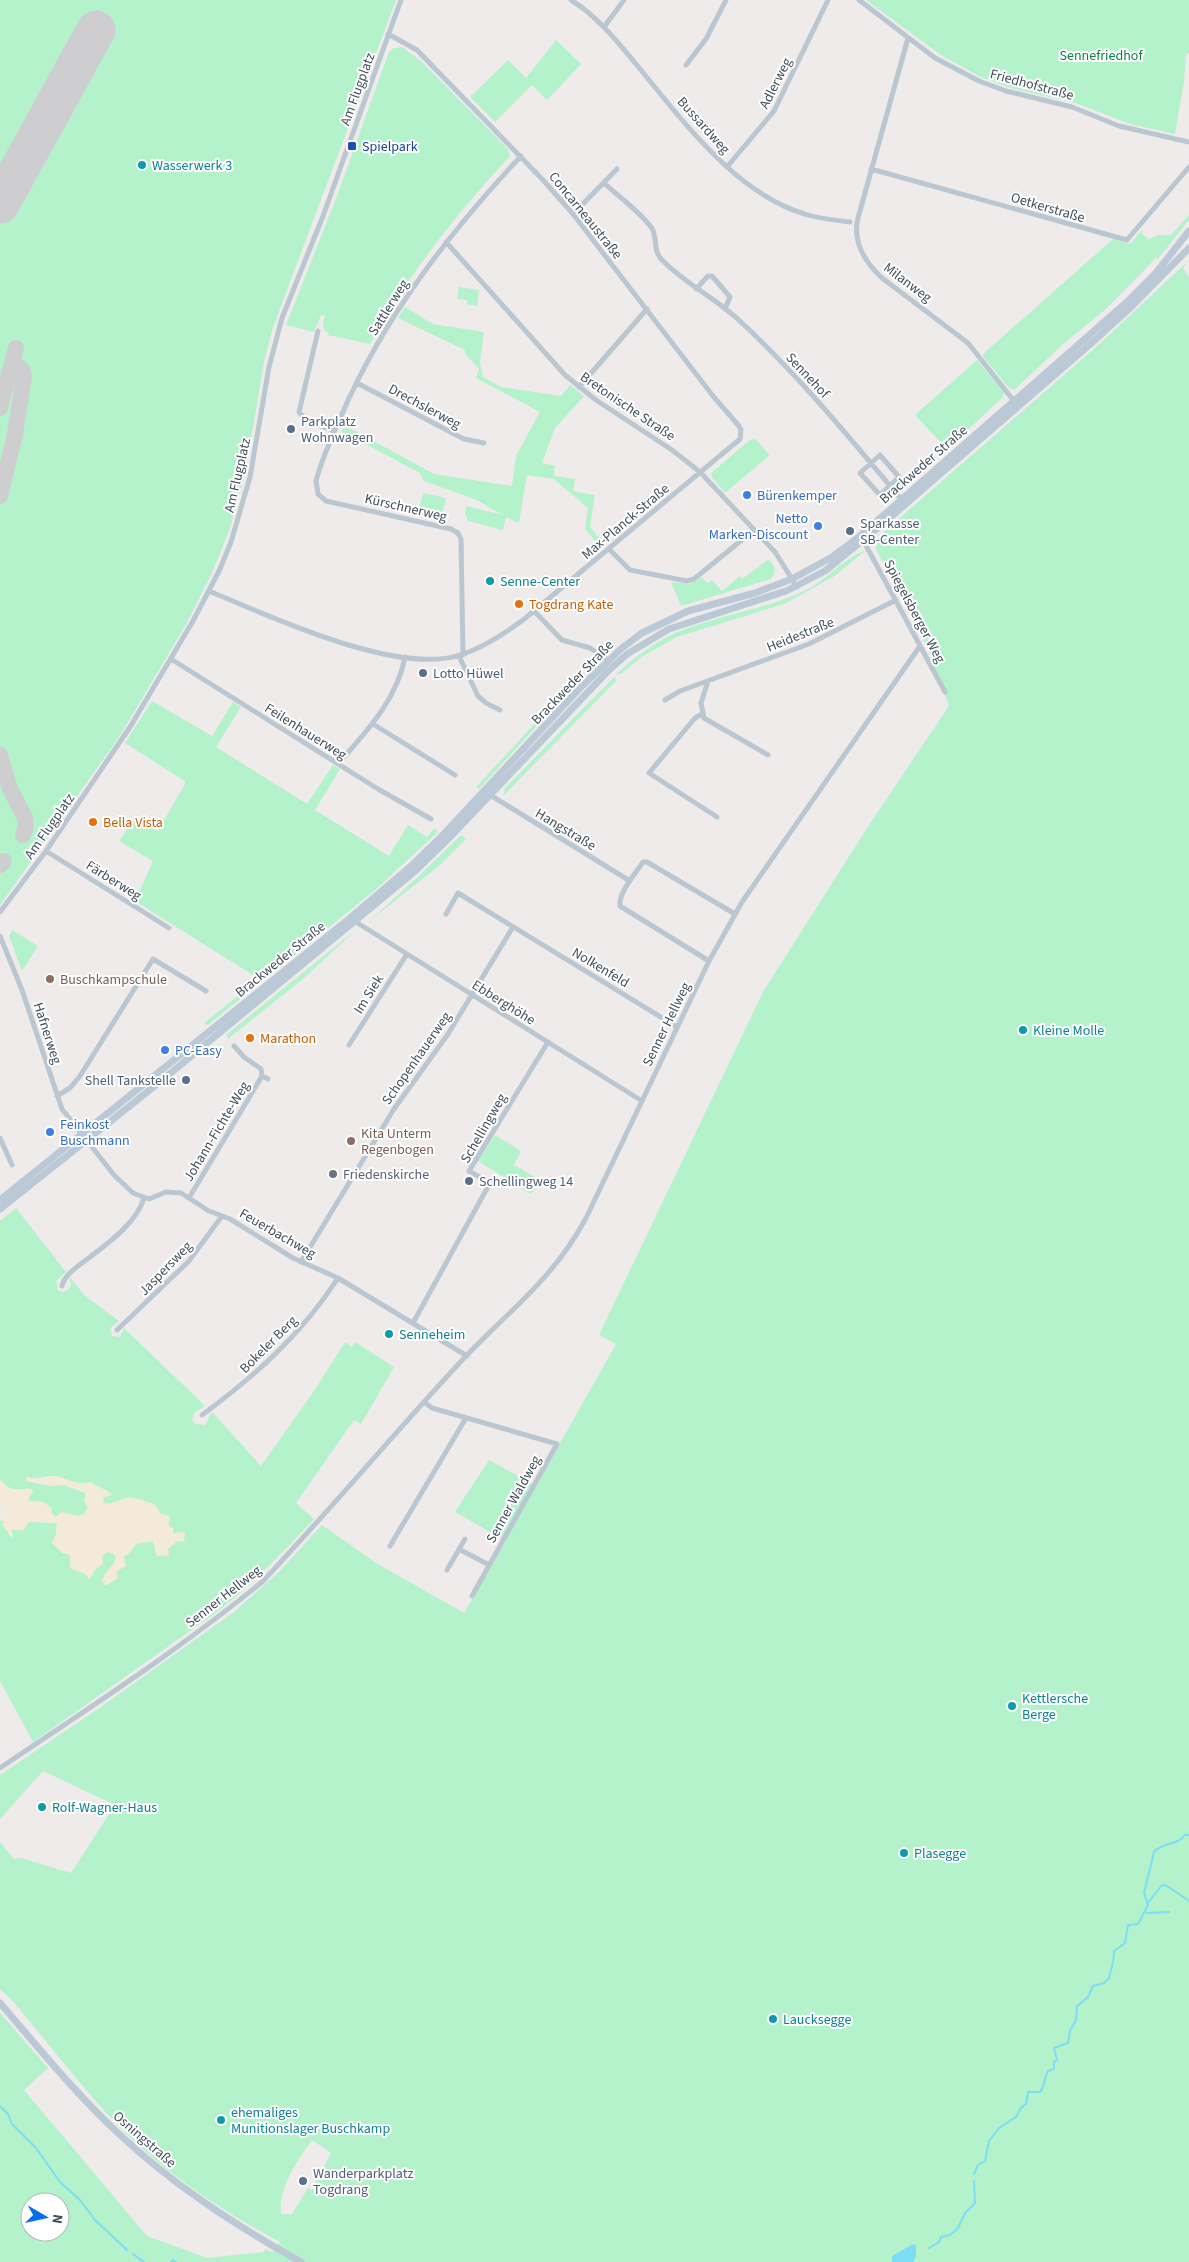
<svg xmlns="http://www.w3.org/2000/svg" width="1189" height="2262" viewBox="0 0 1189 2262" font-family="'Source Sans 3',sans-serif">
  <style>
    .green { fill: #b3f2cb; fill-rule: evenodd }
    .sand { fill: #f3ead9 }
    .water { fill: #7cddf4 }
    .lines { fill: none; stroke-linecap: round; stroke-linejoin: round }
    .stream { stroke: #7cddf4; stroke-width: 2 }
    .taxiway { stroke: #ceced1; stroke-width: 16 }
    .runway { stroke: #ceced1; stroke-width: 39 }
    .minor { stroke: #bac7d0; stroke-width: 5 }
    .secondary { stroke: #bbc9d7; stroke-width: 7 }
    .transit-dot { fill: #1a4fb4; stroke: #fff; stroke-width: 2 }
    .culture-dot { fill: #0f9aa8; stroke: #fff; stroke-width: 2 }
    .service-dot { fill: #5c6f8a; stroke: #fff; stroke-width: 2 }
    .shop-dot { fill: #3f7fe0; stroke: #fff; stroke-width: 2 }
    .food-dot { fill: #e8710a; stroke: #fff; stroke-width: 2 }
    .education-dot { fill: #8d6e63; stroke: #fff; stroke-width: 2 }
    .worship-dot { fill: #6b7280; stroke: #fff; stroke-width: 2 }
    .labels { text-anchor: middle; stroke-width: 4; stroke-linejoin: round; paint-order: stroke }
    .park-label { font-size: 14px; fill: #0e8145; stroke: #fff }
    .street-label { font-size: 14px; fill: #424f5a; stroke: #fff }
    .transit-label { font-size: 14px; fill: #164399; stroke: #fff; text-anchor: start }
    .culture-label { font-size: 14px; fill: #0d838f; stroke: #fff; text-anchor: start }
    .service-label { font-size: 14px; fill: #4e5e75; stroke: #fff; text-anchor: start }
    .shop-label { font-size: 14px; fill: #366cbe; stroke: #fff; text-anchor: start }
    .food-label { font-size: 14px; fill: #c56008; stroke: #fff; text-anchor: start }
    .education-label { font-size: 14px; fill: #785e54; stroke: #fff; text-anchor: start }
    .worship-label { font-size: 14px; fill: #5b616d; stroke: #fff; text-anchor: start }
  </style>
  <rect width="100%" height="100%" fill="#efebeb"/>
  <path class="green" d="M0 0H396L272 330 264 362 245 475 229 531 211 575 185 626 119 737 0 905Z
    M866 0H1189V53L1186 54 1184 81 1175 134 1130 124 1076 103 1014 89 981 77 941 55Z
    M556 40 581 64 547 100 532 85 495 122 470 97 508 60 526 78Z
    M402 47 420 60 508 149 510 156C456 214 408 275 370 344L328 335 329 333C320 329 323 323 325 316L321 315 314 332 286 325 337 196 389 52 394 48Z
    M1189 215V220L1157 260V257L1107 308 1062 345 1014 390 1008 387 982 355 1113 239 1130 244 1143 229 1142 234 1149 239 1158 235H1171Z
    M1186 263 1183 268 1189 277V2262H912L916 2257V2245L913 2244 892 2256V2262H0V2013L48 2068 24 2090 147 2236 207 2258 264 2252 266 2249 272 2252 280 2242C226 2213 172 2178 128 2135 86 2094 50 2045 12 2000L0 1989V1842L14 1859 21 1858 71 1873 115 1805 43 1771 0 1819V1775L98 1709 234 1612 280 1571 322 1525 376 1563 464 1613 506 1541 455 1512 489 1460 536 1486 616 1344 599 1335 763 992 869 825 949 706 926 645 876 549 879 536 1095 348ZM312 2140 331 2153 312 2190 308 2188 292 2214H281C278 2189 298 2159 312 2140ZM30 2202H60V2232H30Z
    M459 287 479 290 477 306 467 304V300L457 299Z
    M405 307 433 324 484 332 480 363 483 377 501 387 561 396 570 385 584 396 555 428 542 463 555 466 554 476 575 479 573 491 595 495 590 527 604 544 601 548 585 529 588 508 554 479 527 475 519 523 506 517 503 530 468 521 465 513 466 506 503 515 477 500 424 481 420 473 341 431 344 426 357 432 434 474 512 486 516 456 540 412 476 378 479 369 465 354V350L398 318Z
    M977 360 1004 392 1003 397 947 449 915 415Z
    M755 439 770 455 725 493 712 477 711 473 750 440Z
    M423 493 446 498 442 516 419 511Z
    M865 551 833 577 784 604 677 637 643 656 622 673 615 675C637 655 660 638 688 628 728 613 770 608 808 589 824 581 850 554 865 551Z
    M769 559C775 567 777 570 771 579L681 606 671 582 690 584 702 577 707 583 712 580 722 591 740 576 742 579Z
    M614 677 617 680 503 796 505 788Z
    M152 701 212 736 233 702 241 707 216 747 307 804 333 765 340 769 315 810 389 856 408 825 427 837 434 828 438 832 375 890 208 1025 204 1023 259 979 135 901 153 861 119 841 135 818 158 831 186 782 125 743Z
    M540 718H544L479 789 476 787Z
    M461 835 466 839 440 865 368 922 418 877Z
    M358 928 303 979 228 1039 226 1035Z
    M12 930 38 946 22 971 9 936Z
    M495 1135 521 1151 514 1165 540 1180 531 1194 478 1161Z
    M16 1208 66 1272 56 1281 58 1290 63 1292 69 1289 71 1284 69 1276 84 1295 119 1321 110 1328 112 1336 120 1337 124 1328 205 1406 194 1413 192 1420 195 1424 205 1425 212 1412 261 1466 314 1391 345 1342 352 1347 355 1342 394 1367 361 1424 354 1420 296 1503 314 1519C282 1553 251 1586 214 1614L33 1742 0 1681V1520L5 1522 10 1537 13 1536 11 1529 17 1530 29 1522 57 1523 56 1533 70 1555 75 1569 88 1576 99 1566 102 1556 107 1552 113 1553 116 1557 114 1563 103 1576 115 1575 124 1561V1556L129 1554 136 1543 153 1541 156 1545 155 1552 161 1556 166 1555 168 1549 177 1541V1534L173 1533 172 1527 170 1528 166 1515H162L154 1504C147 1503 140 1499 134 1498 123 1495 114 1506 103 1503L105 1491C97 1482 86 1485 76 1484 68 1483 61 1476 53 1476 43 1477 36 1479 26 1477V1481L51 1485H64L85 1493 86 1504 88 1507 84 1514 78 1516 62 1513 55 1517 43 1502 29 1501 28 1488C17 1492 6 1489 0 1479V1221Z"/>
  <path class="sand" d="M55 1476C69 1478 75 1486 91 1482 95 1488 107 1489 113 1495L102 1498 103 1503C114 1506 124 1495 134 1498 141 1499 147 1503 154 1504 162 1511 154 1514 168 1515L170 1518 168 1524 170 1528 173 1527V1533L185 1532 184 1542 177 1541 168 1549 169 1557 166 1555 157 1556 153 1541 136 1544 131 1552 124 1556 126 1566 117 1571V1579L105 1586 102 1581C105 1572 114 1567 116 1557L112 1553 107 1552 102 1556 103 1564 94 1570 93 1575 89 1579 85 1574 70 1568V1555L62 1553 52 1543 58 1529 57 1523H49L43 1521 29 1522 23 1531 11 1529 12 1538 2 1524 5 1522 0 1520V1518L8 1516 0 1507V1479C10 1494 17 1488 32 1489L33 1492 28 1497 29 1501 43 1502 52 1508 51 1513 55 1517 62 1512 78 1516 84 1514 88 1507 84 1501 86 1496 85 1492 64 1485 51 1486 26 1481V1477L44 1479Z"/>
  <path class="water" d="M913 2244 916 2245V2257L913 2262H892V2256Z"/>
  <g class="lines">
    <path class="stream" d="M1148 1903 1162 1885 1167 1886 1189 1901
      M1147 1913 1169 1912
      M0 2106 8 2114 12 2124 36 2148 60 2182 80 2200 95 2220 127 2250
      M974 2174 978 2165 985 2161 989 2141 999 2128 1016 2117 1021 2108 1026 2104 1028 2092H1040C1046 2085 1043 2079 1048 2071L1054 2069V2062L1057 2060 1054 2048 1068 2043 1070 2031 1076 2020 1077 2006 1088 1997 1093 1986 1104 1983 1109 1978C1111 1966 1114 1966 1114 1951L1125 1943 1128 1925 1138 1924 1148 1905 1144 1893 1154 1852C1162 1842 1177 1846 1185 1835H1189
      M929 2248 939 2242 941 2237 950 2235 958 2228 965 2213 975 2203 974 2181
      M133 2254 144 2262
      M171 2262 173 2260 176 2262"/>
    <path class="taxiway" d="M0 408 16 348
      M0 496 15 434 24 377 22 369 12 363
      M0 755 10 789 25 818 26 827 23 835
      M0 865 4 861"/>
    <path class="runway" d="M0 204 96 30"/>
    <path class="minor" d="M571 0C597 16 616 40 636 64 680 117 735 194 805 214 820 219 835 220 850 222
      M859 0 935 58 979 81 1006 91 1072 107 1119 126 1189 142
      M604 27 624 0
      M908 38 858 218C852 242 865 262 882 278L968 343 1014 401
      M686 65 706 39 726 0
      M727 167 774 111 828 0
      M871 169 1127 240 1189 167
      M604 183C619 197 638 210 651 227 659 238 651 249 663 261 687 285 717 299 741 322 799 376 850 438 901 499
      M573 214 617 169
      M446 242 565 375 596 400 672 450 700 472 775 552 797 587
      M696 289 708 276H712L730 297 725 309
      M318 331 299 412 307 421 334 431
      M357 383 464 439 484 443
      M579 387 647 309
      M880 455 899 477 880 495 860 473Z
      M863 540 945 692
      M609 549 630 570 687 581 694 579 754 530
      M209 591C269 616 397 676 460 655 483 648 504 634 523 620L740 439 741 430 739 426 713 396 573 214 544 181 417 50 388 34
      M534 611 562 640 590 648 610 661
      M463 655 461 539 458 533 451 529 326 501 318 494 316 481C322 458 332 436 342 414 384 317 449 233 521 156
      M459 656 478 696 486 703 500 710
      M171 659 378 789 431 819
      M708 681 701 703 704 718 768 755
      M665 700 680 691 809 644 896 600
      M702 714 695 718 649 773 717 817
      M373 724 455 775
      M338 764C366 732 397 700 405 657
      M490 795 630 881
      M46 851 169 928
      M0 912 46 851 130 727 193 621 220 569 231 542 250 477 269 367 282 318 323 216 401 0
      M446 914 458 893 677 1027
      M356 922 642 1101
      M0 936 22 990 62 1109 114 1175 133 1193 149 1199 166 1192 181 1193 209 1211 230 1219 293 1258 338 1278 467 1356
      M709 961 620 906C618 893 636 873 643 862H647L735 914
      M349 1045 407 954
      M234 1046 244 1057 261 1069 262 1076
      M57 1096 70 1088 80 1076 153 959 206 991
      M0 1138 12 1165
      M189 1198 262 1076 268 1079
      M301 1262 394 1109 448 1034 513 927
      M62 1286C65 1274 76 1268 86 1260 107 1244 136 1224 144 1198
      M413 1323 490 1183 469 1171 548 1042
      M117 1330 189 1261 222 1216
      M424 1402 432 1408 557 1444 472 1596
      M202 1415C255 1376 302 1334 338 1278
      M390 1546 466 1418
      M459 1549 489 1565
      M447 1570 465 1539
      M0 1768C89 1708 179 1650 262 1582 332 1508 396 1431 465 1357 511 1309 554 1278 586 1218L709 961 742 902 920 646"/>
    <path class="secondary" d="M0 1200 349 919 410 867 443 835 580 688 622 648 642 633 688 611 755 593 792 579 832 557 860 536 1127 302 1156 273 1189 231
      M0 1209 161 1081 414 872 448 839 607 672 627 654 669 629 786 591 825 571 886 521 1096 339 1129 309 1189 248
      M0 2003C38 2047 75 2093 118 2133 173 2185 235 2225 301 2262"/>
  </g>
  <rect class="transit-dot" x="347" y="141" width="10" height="10" rx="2.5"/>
  <g class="culture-dot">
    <circle cx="142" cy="165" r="5"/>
    <circle cx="490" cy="581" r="5"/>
    <circle cx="1023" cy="1030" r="5"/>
    <circle cx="389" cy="1334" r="5"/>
    <circle cx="1012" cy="1706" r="5"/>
    <circle cx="42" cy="1807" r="5"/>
    <circle cx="904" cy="1853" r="5"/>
    <circle cx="773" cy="2019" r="5"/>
    <circle cx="221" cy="2120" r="5"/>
  </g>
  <g class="service-dot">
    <circle cx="291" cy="429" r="5"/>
    <circle cx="850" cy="531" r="5"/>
    <circle cx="423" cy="673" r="5"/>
    <circle cx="186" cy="1080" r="5"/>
    <circle cx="469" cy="1181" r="5"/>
    <circle cx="303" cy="2181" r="5"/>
  </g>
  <g class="shop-dot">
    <circle cx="747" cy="495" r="5"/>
    <circle cx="818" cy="526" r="5"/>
    <circle cx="165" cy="1050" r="5"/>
    <circle cx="50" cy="1132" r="5"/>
  </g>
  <g class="food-dot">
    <circle cx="519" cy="604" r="5"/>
    <circle cx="93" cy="822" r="5"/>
    <circle cx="250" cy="1038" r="5"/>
  </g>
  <g class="education-dot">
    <circle cx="50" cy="979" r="5"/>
    <circle cx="351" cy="1141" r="5"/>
  </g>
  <circle class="worship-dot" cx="333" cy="1174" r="5"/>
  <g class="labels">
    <g class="park-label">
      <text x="1101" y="60">Sennefriedhof</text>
    </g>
    <g class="street-label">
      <text transform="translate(775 83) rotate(-63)" y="5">Adlerweg</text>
      <text transform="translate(1032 84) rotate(15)" y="5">Friedhofstraße</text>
      <text transform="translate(357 89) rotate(-70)" y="5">Am Flugplatz</text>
      <text transform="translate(704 125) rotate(48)" y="5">Bussardweg</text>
      <text transform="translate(1048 207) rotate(16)" y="5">Oetkerstraße</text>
      <text transform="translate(586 215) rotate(51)" y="5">Concarneaustraße</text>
      <text transform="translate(908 282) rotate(37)" y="5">Milanweg</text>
      <text transform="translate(388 307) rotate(-58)" y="5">Sattlerweg</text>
      <text transform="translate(808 375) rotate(47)" y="5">Sennehof</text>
      <text transform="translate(425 406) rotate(28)" y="5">Drechslerweg</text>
      <text transform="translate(628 406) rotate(34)" y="5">Bretonische Straße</text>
      <text transform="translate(923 464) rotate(-41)" y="5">Brackweder Straße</text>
      <text transform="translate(237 475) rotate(-77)" y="5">Am Flugplatz</text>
      <text transform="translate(406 507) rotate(13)" y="5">Kürschnerweg</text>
      <text transform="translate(625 521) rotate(-40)" y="5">Max-Planck-Straße</text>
      <text transform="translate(915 611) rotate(62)" y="5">Spiegelsberger Weg</text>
      <text transform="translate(800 634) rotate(-22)" y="5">Heidestraße</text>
      <text transform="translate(572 682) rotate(-46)" y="5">Brackweder Straße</text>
      <text transform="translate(306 731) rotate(32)" y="5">Feilenhauerweg</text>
      <text transform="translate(49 826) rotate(-55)" y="5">Am Flugplatz</text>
      <text transform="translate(566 829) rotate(31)" y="5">Hangstraße</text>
      <text transform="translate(114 880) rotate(32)" y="5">Färberweg</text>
      <text transform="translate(280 959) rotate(-39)" y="5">Brackweder Straße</text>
      <text transform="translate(601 967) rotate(31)" y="5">Nolkenfeld</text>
      <text transform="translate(368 994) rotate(-58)" y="5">Im Siek</text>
      <text transform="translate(504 1002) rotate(32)" y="5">Ebberghöhe</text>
      <text transform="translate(666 1024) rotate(-64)" y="5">Senner Hellweg</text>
      <text transform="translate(48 1033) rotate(72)" y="5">Hafnerweg</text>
      <text transform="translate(416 1058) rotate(-55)" y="5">Schopenhauerweg</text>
      <text transform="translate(483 1128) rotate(-60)" y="5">Schellingweg</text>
      <text transform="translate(216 1131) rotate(-59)" y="5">Johann-Fichte-Weg</text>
      <text transform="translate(278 1233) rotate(30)" y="5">Feuerbachweg</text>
      <text transform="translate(165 1268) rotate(-46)" y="5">Jaspersweg</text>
      <text transform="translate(268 1344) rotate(-45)" y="5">Bokeler Berg</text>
      <text transform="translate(513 1499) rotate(-61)" y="5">Senner Waldweg</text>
      <text transform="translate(223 1596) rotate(-38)" y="5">Senner Hellweg</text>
      <text transform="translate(145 2139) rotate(41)" y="5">Osningstraße</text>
    </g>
    <g class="transit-label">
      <text x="362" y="151">Spielpark</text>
    </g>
    <g class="culture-label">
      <text x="152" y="170">Wasserwerk 3</text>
      <text x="500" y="586">Senne-Center</text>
      <text x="1033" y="1035">Kleine Molle</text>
      <text x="399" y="1339">Senneheim</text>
      <text x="1022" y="1703">Kettlersche<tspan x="1022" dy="16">Berge</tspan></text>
      <text x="52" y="1812">Rolf-Wagner-Haus</text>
      <text x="914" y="1858">Plasegge</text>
      <text x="783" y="2024">Laucksegge</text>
      <text x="231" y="2117">ehemaliges<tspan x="231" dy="16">Munitionslager Buschkamp</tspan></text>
    </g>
    <g class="service-label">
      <text x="301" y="426">Parkplatz<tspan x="301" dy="16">Wohnwagen</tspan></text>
      <text x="860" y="528">Sparkasse<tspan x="860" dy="16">SB-Center</tspan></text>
      <text x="433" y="678">Lotto Hüwel</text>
      <text x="176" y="1085" text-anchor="end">Shell Tankstelle</text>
      <text x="479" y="1186">Schellingweg 14</text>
      <text x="313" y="2178">Wanderparkplatz<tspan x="313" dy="16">Togdrang</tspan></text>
    </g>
    <g class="shop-label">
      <text x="757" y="500">Bürenkemper</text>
      <text x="808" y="523" text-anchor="end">Netto<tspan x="808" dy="16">Marken-Discount</tspan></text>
      <text x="175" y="1055">PC-Easy</text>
      <text x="60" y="1129">Feinkost<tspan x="60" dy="16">Buschmann</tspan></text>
    </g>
    <g class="food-label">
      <text x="529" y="609">Togdrang Kate</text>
      <text x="103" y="827">Bella Vista</text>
      <text x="260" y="1043">Marathon</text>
    </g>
    <g class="education-label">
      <text x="60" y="984">Buschkampschule</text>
      <text x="361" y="1138">Kita Unterm<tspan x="361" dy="16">Regenbogen</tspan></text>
    </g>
    <g class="worship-label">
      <text x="343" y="1179">Friedenskirche</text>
    </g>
  </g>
  <g transform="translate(45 2217) rotate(99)"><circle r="24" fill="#ffffff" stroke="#b3b9bd"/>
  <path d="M0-4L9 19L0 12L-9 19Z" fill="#086fec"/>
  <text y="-8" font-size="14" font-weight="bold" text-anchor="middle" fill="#424f5a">N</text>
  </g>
</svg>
